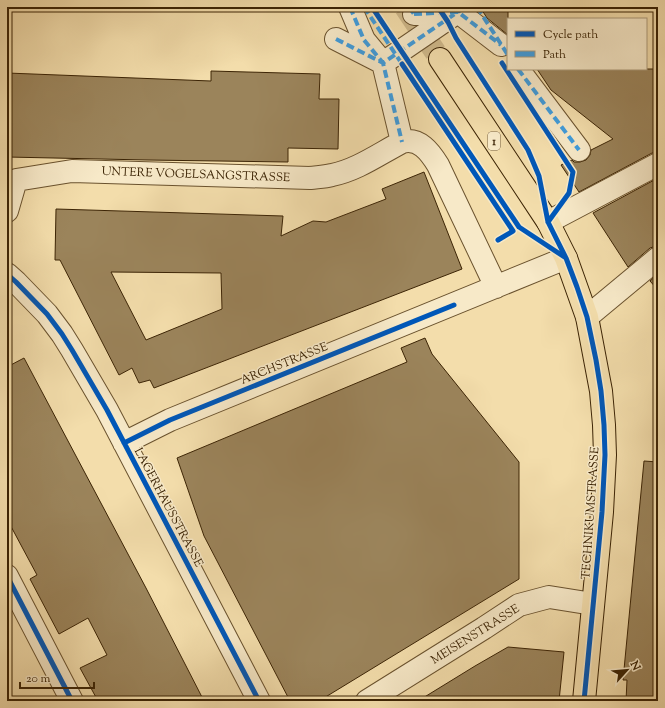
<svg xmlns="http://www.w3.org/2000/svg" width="665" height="708" viewBox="0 0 665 708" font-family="'Sorts Mill Goudy',serif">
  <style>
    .building { fill: #9b845b; stroke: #3c2405; fill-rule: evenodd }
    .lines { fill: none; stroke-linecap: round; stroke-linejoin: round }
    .major-tunnel { stroke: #ceb88a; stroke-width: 22; stroke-dasharray: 22 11; stroke-linecap: butt }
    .minor-casing { stroke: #6a522e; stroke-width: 24 }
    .major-casing { stroke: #3c2405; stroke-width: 24 }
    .minor { stroke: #f7e9c8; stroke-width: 22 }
    .major { stroke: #f3ddab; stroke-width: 22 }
    .quiet { stroke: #3f9cdd; stroke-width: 4; stroke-dasharray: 8 4; stroke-linecap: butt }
    .cycleway-casing { stroke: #f7e9c8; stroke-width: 8 }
    .cycleway { stroke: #0057b8; stroke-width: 5 }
    .labels { text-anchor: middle; stroke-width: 3; stroke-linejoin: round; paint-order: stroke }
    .shield { fill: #f7e9c8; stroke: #745f40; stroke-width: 1 }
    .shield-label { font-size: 11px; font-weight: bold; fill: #3c2405 }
    .street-label { font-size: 12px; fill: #3c2405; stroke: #f7e9c8 }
  </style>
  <rect width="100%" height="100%" fill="#f3ddab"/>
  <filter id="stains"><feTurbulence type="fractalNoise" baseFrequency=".005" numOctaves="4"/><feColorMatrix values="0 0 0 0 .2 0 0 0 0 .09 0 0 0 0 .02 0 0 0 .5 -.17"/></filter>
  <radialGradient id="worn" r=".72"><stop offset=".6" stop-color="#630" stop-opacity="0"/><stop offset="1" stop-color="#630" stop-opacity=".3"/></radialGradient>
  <path class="building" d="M480 7H508V35L487 18Z
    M537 69H658V152L652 153 579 192 561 165 572 160 574 162H580L586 160 590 155 591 150 613 139 551 90Z
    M211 71 320 74 319 99H339L338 149 288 148V162L147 160 7 157V73L211 81Z
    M424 172 462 269 154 388 150 380 139 383 132 368 119 375 60 260H55L56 209 283 216 281 236 313 221 326 222 386 199 382 189ZM111 272 221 273 222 309 146 340Z
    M658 178V246H656L650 248 628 267 593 213Z
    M658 274V290L650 281Z
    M425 338 432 354 519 462V579L319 701H290L204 536 177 458 407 362 401 348Z
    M24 358 146 588 204 701H98L80 668 107 655 88 618 59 634 30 579 37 575 7 519V367Z
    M644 461 658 462V701H626L627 680H623Z
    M508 647 564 652 559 701H418L475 666Z"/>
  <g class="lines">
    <path class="major-tunnel" d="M405 7 440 59"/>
    <defs>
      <path id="minor" d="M350 7 364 40 383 63 465 7
        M414 14 458 12 501 45
        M336 39 383 63 402 142
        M518 69 579 150
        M7 211 16 180 72 171 310 178C317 177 324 177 332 175 357 170 379 154 402 142 419 137 430 152 438 165L496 287
        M548 222 658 164
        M7 274 16 282 47 314 62 334 72 350 107 410 259 701
        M587 317 658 258
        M124 443 170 420 566 258
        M7 576 72 701
        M367 701 484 628 519 605 549 597 593 604"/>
      <path id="major" d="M440 59 548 222 566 258 587 317 601 391 604 425 605 455 602 512 584 701"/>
    </defs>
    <use href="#minor" class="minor-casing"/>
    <use href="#major" class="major-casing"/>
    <use href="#minor" class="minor"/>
    <use href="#major" class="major"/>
    <path class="quiet" d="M350 7 364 40 383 63 465 7
      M364 7 404 67
      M409 7 414 14 422 7
      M477 7 508 55
      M414 14 458 12 501 45
      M336 39 383 63 402 142
      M518 69 579 150"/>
    <defs>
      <path id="cycleway" d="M372 7 519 227 566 258
        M438 7 448 22 456 38 528 150 539 176 548 222 566 258 577 287 587 317 596 360 601 391 604 425 605 455 602 512 584 701
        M502 63 573 172 569 193 548 222
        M402 64 513 231 498 240
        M7 274 16 282 47 314 62 334 72 350 107 410 259 701
        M124 443 170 420 454 305
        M7 576 72 701"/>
    </defs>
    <use href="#cycleway" class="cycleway-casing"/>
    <use href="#cycleway" class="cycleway"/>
  </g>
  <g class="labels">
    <rect class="shield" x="488" y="132" width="12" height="18" rx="3"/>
    <g class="shield-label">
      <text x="494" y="145">1</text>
    </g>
    <g class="street-label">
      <text transform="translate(196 174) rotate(2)" y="4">UNTERE VOGELSANGSTRASSE</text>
      <text transform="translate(284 363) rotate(-22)" y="4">ARCHSTRASSE</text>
      <text transform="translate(169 507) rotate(62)" y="4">LAGERHAUSSTRASSE</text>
      <text transform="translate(590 513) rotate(-86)" y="4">TECHNIKUMSTRASSE</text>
      <text transform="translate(475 634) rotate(-32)" y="4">MEISENSTRASSE</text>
    </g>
  </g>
  <rect width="665" height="708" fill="none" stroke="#f3ddab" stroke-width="24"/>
  <rect x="8" y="8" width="649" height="692" fill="none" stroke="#3c2405" stroke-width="2"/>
  <rect x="12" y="12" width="641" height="684" fill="none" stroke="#3c2405"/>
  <rect x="507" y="18" width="140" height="52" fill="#f7e9c8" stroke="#ac9a7a"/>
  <rect x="515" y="31" width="20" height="6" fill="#0057b8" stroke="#ac9a7a"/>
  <text x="543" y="38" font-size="12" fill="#3c2405">Cycle path</text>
  <rect x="515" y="51" width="20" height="6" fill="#3f9cdd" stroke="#ac9a7a"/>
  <text x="543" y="58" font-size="12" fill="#3c2405">Path</text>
  <g transform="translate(627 670) rotate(63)" stroke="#f7e9c8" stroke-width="3" paint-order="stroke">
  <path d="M0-3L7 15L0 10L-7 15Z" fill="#3c2405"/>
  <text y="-6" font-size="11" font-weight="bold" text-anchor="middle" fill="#3c2405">N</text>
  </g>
  <path d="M20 682v6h74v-6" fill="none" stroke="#3c2405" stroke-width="2"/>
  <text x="26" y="682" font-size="12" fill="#3c2405" stroke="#f7e9c8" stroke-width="3" paint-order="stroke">20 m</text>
  <rect width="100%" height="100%" filter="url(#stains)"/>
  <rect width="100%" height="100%" fill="url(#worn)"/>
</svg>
